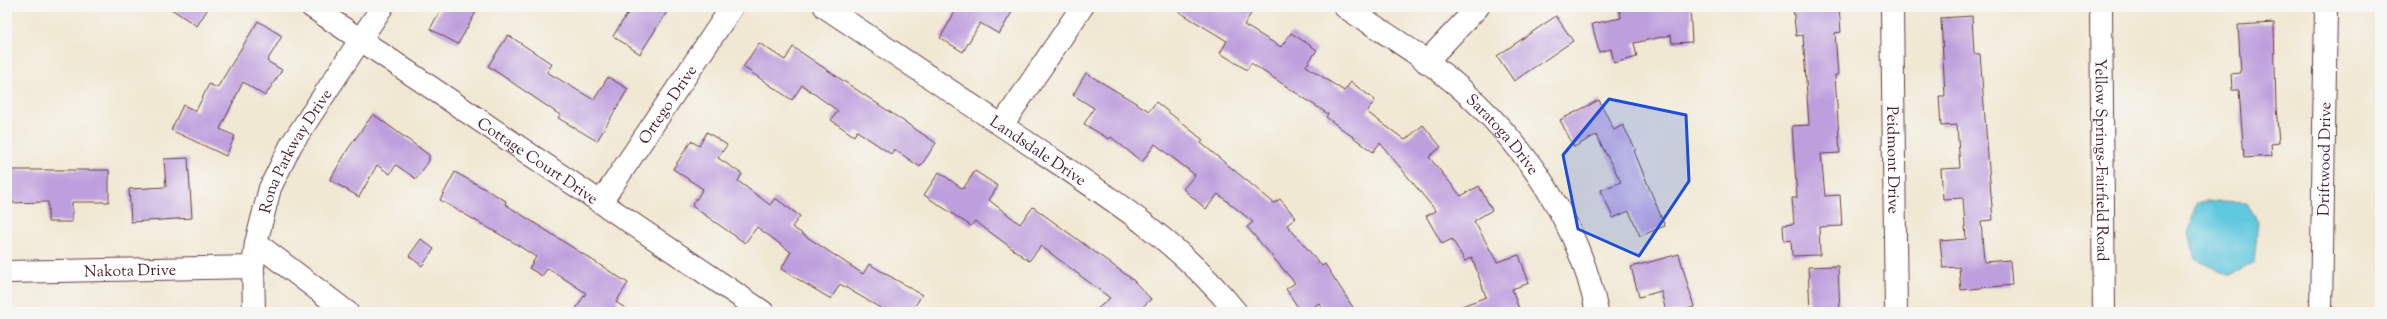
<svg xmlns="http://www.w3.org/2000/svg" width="2387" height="319" viewBox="0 0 2387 319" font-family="'Sorts Mill Goudy',serif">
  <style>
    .water { fill: #61c8de; stroke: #567484 }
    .building { fill: #be9fdd }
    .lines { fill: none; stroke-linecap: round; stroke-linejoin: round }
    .minor-casing { stroke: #633d44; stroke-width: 24 }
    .major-casing { stroke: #633d44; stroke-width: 24 }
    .minor { stroke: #fff; stroke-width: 22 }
    .major { stroke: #fff; stroke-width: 22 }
    .marked { fill: #1d4ed8; fill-opacity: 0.2; stroke: #1d4ed8; stroke-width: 3; stroke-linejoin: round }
    .labels { text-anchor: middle; stroke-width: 3.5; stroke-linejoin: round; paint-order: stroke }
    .street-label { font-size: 16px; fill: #4a1f2b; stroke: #f6f6f2 }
  </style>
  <rect width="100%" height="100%" fill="#f6f6f2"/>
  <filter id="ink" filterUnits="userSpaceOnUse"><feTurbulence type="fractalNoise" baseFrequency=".025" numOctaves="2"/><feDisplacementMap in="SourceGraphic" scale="8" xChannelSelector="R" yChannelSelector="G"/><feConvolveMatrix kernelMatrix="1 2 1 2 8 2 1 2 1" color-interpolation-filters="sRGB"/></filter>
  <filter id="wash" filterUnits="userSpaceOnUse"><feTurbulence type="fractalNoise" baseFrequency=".012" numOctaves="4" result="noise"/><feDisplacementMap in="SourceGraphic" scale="16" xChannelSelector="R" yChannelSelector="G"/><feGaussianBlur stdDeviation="0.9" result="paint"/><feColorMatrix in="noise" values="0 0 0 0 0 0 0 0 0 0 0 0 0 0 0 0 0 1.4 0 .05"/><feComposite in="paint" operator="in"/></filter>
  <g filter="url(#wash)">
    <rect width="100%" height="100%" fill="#f1e8d3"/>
    <path class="water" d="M2220 201 2246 202 2258 221 2254 263 2230 275 2195 259 2189 231 2196 203Z"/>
    <g id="blocks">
      <path class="building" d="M168 7H209L197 26Z
        M442 7H479L458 44 430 29Z
        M632 7H670L640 54 613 36Z
        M952 7H1015L999 34 980 23 963 52 940 38 956 10Z
        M1171 7H1255L1244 25 1281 47 1291 33 1317 50 1306 66 1344 91 1351 82 1375 100 1367 112 1405 140 1423 125 1441 147 1429 157 1461 196 1479 186 1492 210 1474 221 1497 262 1519 255 1529 283 1512 289 1520 312H1452L1451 310 1486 297 1472 257 1465 261 1452 239 1442 244 1426 216 1436 211 1380 143 1373 152 1326 117 1328 114 1251 63 1247 70 1220 53 1227 41Z
        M1619 7H1690L1692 42 1672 43 1671 35 1634 43 1637 57 1614 63 1611 49 1599 52 1592 24 1621 18Z
        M1793 7H1839L1841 32 1835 33 1838 75H1835L1840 153 1821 154 1825 196 1840 195 1842 226 1819 227 1820 255 1792 256 1791 240 1784 241 1783 225 1794 224 1792 198H1797L1792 126 1809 125 1803 35 1796 36Z
        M1556 16 1573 41 1514 81 1497 56Z
        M1972 16 1974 54H1980L1993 220 1981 221 1984 262 2010 260 2012 285 1961 290 1959 267 1943 268 1940 241 1966 239 1963 198 1943 199 1941 169 1960 168 1957 125 1941 126 1939 96H1945L1941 18Z
        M258 21 282 36 267 61 282 70 265 96 243 82 220 129 235 136 226 156 171 130 183 105 196 111 209 84 217 88Z
        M2274 23 2276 107 2279 143 2271 144 2272 156 2244 158 2239 90H2232L2231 74 2241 73 2238 25Z
        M508 35 552 64 547 72 594 100 608 77 628 89 597 141 558 118 560 115 488 66Z
        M759 43 785 60 793 47 936 143 920 167 894 149 891 154 857 131 854 136 831 120 838 111 802 85 792 100 743 67Z
        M1086 73 1149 111 1156 102 1203 140 1201 143 1274 203 1280 199 1296 218 1287 225 1322 266 1325 264 1356 312H1325L1319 303 1305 312H1301L1286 289 1295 283 1247 227 1253 222 1218 194 1206 209 1183 189 1195 175 1155 144 1142 162 1111 137 1109 139 1084 124 1094 108 1073 95Z
        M1599 100 1614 130 1623 125 1636 150 1634 151 1665 226 1640 236 1629 211 1613 218 1601 190 1621 182 1596 135 1574 147 1560 120Z
        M373 114 429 155V161L416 179 396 165 390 174 377 165 359 197 330 180 348 149Z
        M707 132 727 145 718 158 742 174 738 181 770 205 775 198 800 216 792 227 863 274 869 264 922 295 911 312H887L840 284 831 299 781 269 791 252 757 227 745 243 692 206 703 189 673 169 691 141 699 146Z
        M188 158 192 218 131 222 129 189 166 187 164 159Z
        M7 170H109V202H72V222H48V202L7 203Z
        M975 171 998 186 989 200 1020 224 1033 207 1132 279 1151 299 1137 312H1094L1110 298 1041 246 1029 261 975 221 971 226 924 195 939 172 963 189Z
        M455 172 506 201 505 204 628 283 616 302 631 312H574L586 293 548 268 542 276 529 268 536 257 513 242 440 200Z
        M421 239 434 249 422 266 409 256Z
        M1679 254 1694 307 1678 312H1666L1661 291 1639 297 1631 267Z
        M1838 266 1840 312H1810L1808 267Z"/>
    </g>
  </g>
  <g filter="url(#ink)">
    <use href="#blocks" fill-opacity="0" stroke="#633d44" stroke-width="1"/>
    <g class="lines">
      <defs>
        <g id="minor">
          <path id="s1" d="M312 7 763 312"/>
          <path id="s2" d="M825 7C894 53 963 99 1031 145 1106 195 1179 241 1236 312"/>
          <path id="s3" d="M1345 7C1383 32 1423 56 1458 86 1525 144 1579 223 1597 312"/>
          <path id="s4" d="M1892 7 1896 312"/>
          <path d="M1426 62 1478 7"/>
          <path d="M1002 125 1082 7"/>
          <path id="s5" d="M601 202 732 7"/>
          <path d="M256 243 347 312"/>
          <path id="s6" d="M7 272 253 267"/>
          <path id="s7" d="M254 312 253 267 256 243 270 188 291 145 382 7"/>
          <path id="s8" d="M2321 312 2326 7"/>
        </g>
        <g id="major">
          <path id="s9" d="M2101 7 2104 312"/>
        </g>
      </defs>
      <use href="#minor" class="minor-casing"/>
      <use href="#major" class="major-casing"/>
      <use href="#minor" class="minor"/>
      <use href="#major" class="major"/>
    </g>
  </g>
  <path class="marked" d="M1609 99 1686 115 1689 181 1639 256 1578 229 1563 155Z"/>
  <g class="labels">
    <g class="street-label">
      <text dy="6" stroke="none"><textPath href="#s5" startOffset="118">Ortego Drive</textPath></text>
      <text dy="6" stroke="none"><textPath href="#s3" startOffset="204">Saratoga Drive</textPath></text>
      <text dy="6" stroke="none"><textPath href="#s2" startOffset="257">Landsdale Drive</textPath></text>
      <text dy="6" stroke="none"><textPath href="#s7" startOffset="170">Rona Parkway Drive</textPath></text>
      <text dy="6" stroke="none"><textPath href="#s1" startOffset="273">Cottage Court Drive</textPath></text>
      <text dy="6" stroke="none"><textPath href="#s9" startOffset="153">Yellow Springs-Fairfield Road</textPath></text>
      <text dy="6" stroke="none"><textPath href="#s4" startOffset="153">Peidmont Drive</textPath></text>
      <text dy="6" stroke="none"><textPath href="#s8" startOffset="153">Driftwood Drive</textPath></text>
      <text dy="6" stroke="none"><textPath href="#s6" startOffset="123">Nakota Drive</textPath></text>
    </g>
  </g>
  <rect width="2387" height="319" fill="none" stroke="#f6f6f2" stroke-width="24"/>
</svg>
